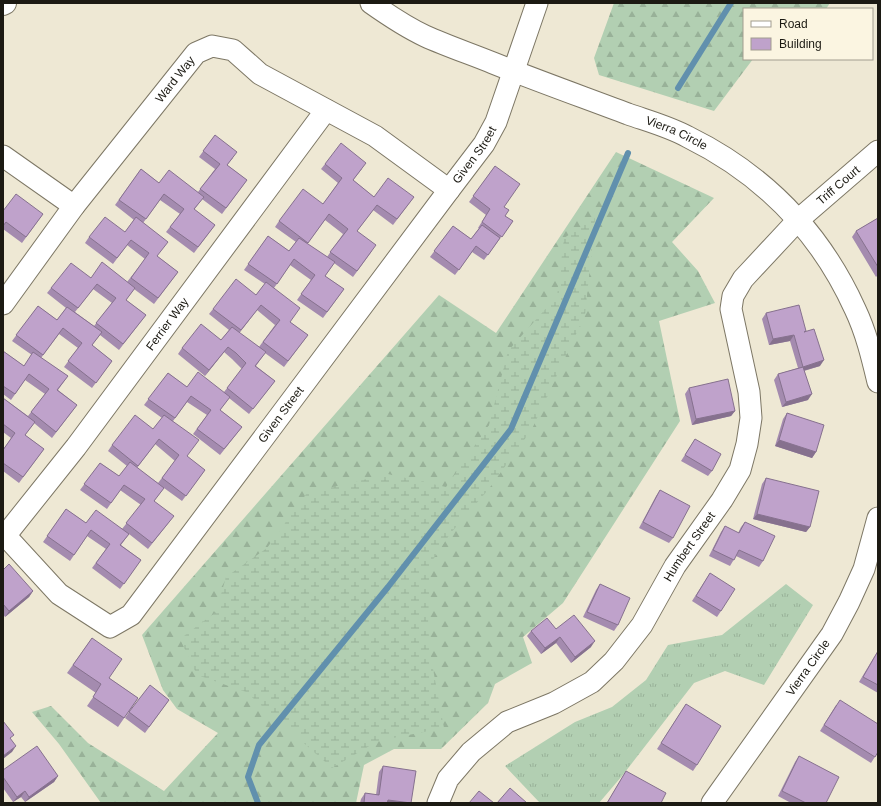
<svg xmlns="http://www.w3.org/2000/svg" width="881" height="806" viewBox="0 0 881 806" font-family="Helvetica,sans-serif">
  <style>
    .grass { fill: url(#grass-tufts) }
    .forest { fill: url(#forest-firs) }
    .wetland { fill: url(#wetland-marsh) }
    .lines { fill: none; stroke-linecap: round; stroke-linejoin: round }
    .stream { stroke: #6190ad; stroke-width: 6 }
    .minor-casing { stroke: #7d7765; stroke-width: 23 }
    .tertiary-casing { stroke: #7d7765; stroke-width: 24 }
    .minor { stroke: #fff; stroke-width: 21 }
    .tertiary { stroke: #fff; stroke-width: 22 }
    .wall { fill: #a48baf; fill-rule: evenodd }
    .shaded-wall { fill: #86718e }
    .building { fill: #bfa2cb; stroke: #86718e }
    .labels { text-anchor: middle; stroke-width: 4; stroke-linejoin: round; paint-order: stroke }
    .street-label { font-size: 12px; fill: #1c1a13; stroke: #fbf5e1 }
  </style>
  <defs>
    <pattern id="grass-tufts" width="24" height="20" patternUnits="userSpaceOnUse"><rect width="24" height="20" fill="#b2cfb2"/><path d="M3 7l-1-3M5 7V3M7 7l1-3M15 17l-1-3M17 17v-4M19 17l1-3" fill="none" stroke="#98b198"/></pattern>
    <pattern id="forest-firs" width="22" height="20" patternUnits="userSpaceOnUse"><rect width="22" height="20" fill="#b2cfb2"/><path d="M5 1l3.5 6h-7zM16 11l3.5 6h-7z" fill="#98b198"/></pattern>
    <pattern id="wetland-marsh" width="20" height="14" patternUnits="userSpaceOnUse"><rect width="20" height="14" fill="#b2cfb2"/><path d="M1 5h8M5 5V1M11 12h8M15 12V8" fill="none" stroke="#98b198"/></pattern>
  </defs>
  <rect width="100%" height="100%" fill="#eee8d4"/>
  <path class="grass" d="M786 584 813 605 764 685 725 671 694 683 622 776 599 803H540L505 766 575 722 612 707 646 680 668 645 722 635Z"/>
  <path class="forest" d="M614 3H830L826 9H744V59H753L714 111 599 75 594 58Z
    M616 152 714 198 672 242 698 271 715 303 659 321 680 421 563 603 523 637 532 663 495 684 488 703 441 749H394L364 765 356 803H101L59 744 32 712 51 706 88 743 164 791 218 733 177 709 163 690 142 635 439 295 496 333Z"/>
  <path class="wetland" d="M595 218 585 315 532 429 488 490 450 534 430 564 428 626 431 658 444 728 378 741 332 768 246 692 197 675 180 639 216 612 226 577 267 548 307 493 388 474 446 487 489 425 508 351 557 296 564 238Z"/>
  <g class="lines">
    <path class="stream" d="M678 88 731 3
      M258 803 248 777 259 745 388 587 511 429 628 153"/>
    <defs>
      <g id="minor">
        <path id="s1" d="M371 3C388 15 406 27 425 36 447 46 471 54 493 63 538 81 583 97 628 114 648 121 670 127 688 137 763 174 820 232 855 309 866 332 872 357 878 382"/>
        <path d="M3 156 74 206"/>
        <path id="s2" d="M3 304 74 206 196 53 212 46 233 50 260 74 375 136 449 190"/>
        <path id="s3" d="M3 533 59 594 110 627 131 615 449 190 484 144 496 122 537 3"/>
        <path id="s4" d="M5 536 76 447 326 110"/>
        <path id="s5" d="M438 803 448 779 471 752 507 722 554 703 592 682 614 661 642 625 675 566 722 500 740 470 747 444 751 418 749 392 731 309 733 296 743 279 798 220 878 151"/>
        <path id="s6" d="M712 803 832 634 849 602 864 569 878 518"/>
      </g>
      <path id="tertiary" d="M3 4 5 3"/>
    </defs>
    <use href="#minor" class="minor-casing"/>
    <use href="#tertiary" class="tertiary-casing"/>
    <use href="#minor" class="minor"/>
    <use href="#tertiary" class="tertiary"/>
  </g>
  <path class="wall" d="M215 135 233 158 227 165 247 180 222 214 202 199 194 210 215 225 194 253 166 232 180 214 160 200 143 223 157 256 178 272 154 304 134 289 126 300 146 315 119 350 100 335 92 345 112 361 92 388 64 367 78 348 59 334 41 358 68 376 58 390 77 405 52 438 34 423 25 435 44 449 19 483 3 471V450L11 438 3 432V398L28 416 45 394 25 380 11 400 3 394V351L24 366 32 355 12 341 38 306 57 320 66 308 47 293 51 288 91 278 127 282 145 259 127 245 113 264 85 243 89 237 125 232 134 220 115 205 141 169 159 183 198 192 215 169 199 157ZM93 289 112 303 94 326 75 312Z
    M325 164 362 169 353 180 374 197H414L393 225 373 210 357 231 372 251 353 277 334 263 325 276 344 289 323 318 297 300 311 280 290 265 274 288 290 322 308 335 284 367 265 353 256 366 275 381 249 414 229 398 220 410 242 427 220 455 193 434 207 415 187 402 173 421 187 457 205 470 182 501 164 488 154 501 170 521 148 549 129 534 121 545 141 560 120 589 92 568 106 549 87 536 70 561 43 542 66 509 86 523 122 529 141 505 120 490 107 509 80 490 100 463 119 476 127 466 108 451 112 445 153 429 162 418 144 405 168 373 187 387 224 392 242 369 232 359 224 352 205 376 178 354 182 348 221 340 229 330 209 314 213 309 256 295 265 284 244 270 268 236 289 251 296 242 275 227 279 221 323 204 338 183 321 169ZM325 220 343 234 327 257 307 244ZM257 310 275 325 259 347 239 333ZM155 444 175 461 158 483 137 468Z
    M495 166 505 216 513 221 484 260 472 252 455 275 430 257 453 226 471 239 479 228H478L486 215 469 202Z
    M3 211 43 214 22 243 3 229Z
    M878 218V275L876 277 852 237 856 231Z
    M766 313 805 332 820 366 804 371 808 400 782 407 774 380 778 374 798 368 790 341 769 345 762 319Z
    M689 388 735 411 731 416 692 425 685 394Z
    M787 413 816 452 812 458 775 446 783 419Z
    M695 439 712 471 708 476 681 461Z
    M766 478 810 527 806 532 753 519 762 484Z
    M660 490 673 538 669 543 639 528 656 496Z
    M745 522 763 561 759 567 736 556 730 566 709 556 721 532 725 526 738 533 741 527Z
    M3 570 33 591 29 597 5 617 3 614Z
    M710 573 721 611 717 617 692 601Z
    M600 584 618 625 614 631 583 617 596 590Z
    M556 629 591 647 571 663 556 643 541 654 527 636 531 631Z
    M92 638 109 678 138 698 118 727 87 706 96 693 67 673Z
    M878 651V693L859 682 874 657Z
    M169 700 145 733 125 718 129 712Z
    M686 704 697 765 693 771 657 749Z
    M836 705 878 752 871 763 820 731Z
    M799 756 826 803H791L778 796 795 762Z
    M383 766 411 803H360L361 799 365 793 376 795 379 772Z
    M3 770 58 776 54 782 25 802 21 797 13 802 3 788Z
    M626 771 661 803H607Z"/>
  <path class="shaded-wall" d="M261 305 257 310 237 336 241 330Z
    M794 335 790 341 769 345 773 339Z
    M228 347 224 352 205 376 209 370Z
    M824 360 820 366 799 372 803 367Z
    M812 394 808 400 782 407 786 402Z
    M735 411 731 416 692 425 696 419Z
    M779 440 816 452 812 458 775 446Z
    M757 514 810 527 806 532 753 519Z
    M33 591 29 597 5 617 9 611Z
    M560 637 556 643 541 654 545 648Z
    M595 641 591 647 571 663 575 657Z
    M16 746 12 752 3 759V756Z
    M58 776 54 782 25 802 29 797Z
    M25 791 21 797 13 802 17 797Z
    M388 800 408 803H386Z"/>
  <path class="building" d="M215 135 237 152 227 165 247 180 226 208 200 189 220 164 203 151Z
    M341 143 366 163 353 180 374 197 388 178 414 197 397 219 377 205 357 231 376 245 357 271 330 252 348 229 329 214 308 243 279 221 303 189 323 204 342 178 325 164Z
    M495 166 520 184 504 207 509 210 505 216 513 221 502 237 482 222 490 209 473 196Z
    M141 169 159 183 169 170 204 197 194 209 215 225 198 247 170 227 184 209 164 194 146 219 119 200Z
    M16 194 43 214 26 237 6 222 3 226V211Z
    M105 217 125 232 136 217 168 242 157 256 178 272 158 298 131 278 149 253 131 240 117 258 89 237Z
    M878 218V267L856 231Z
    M482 225 500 238 488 255 476 246 459 270 434 251 453 226 471 239Z
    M268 236 289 251 299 238 335 262 325 276 344 289 327 312 301 294 315 275 294 259 277 284 248 264Z
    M102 262 135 288 126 300 146 315 123 344 96 323 116 298 97 284 78 308 51 288 71 263 91 278Z
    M236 279 256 295 266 282 300 308 290 322 308 335 288 361 263 342 280 320 261 305 241 330 213 309Z
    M799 305 806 331 804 332 814 329 824 360 803 367 794 335 773 339 766 313Z
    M38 306 57 320 67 307 102 332 92 345 112 361 96 383 68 361 82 343 63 328 43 355 16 335Z
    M201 324 221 340 232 327 266 352 255 366 275 381 253 409 227 388 246 363 236 353 228 347 209 370 182 348Z
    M3 351 24 366 33 352 68 376 57 390 77 405 56 432 31 412 49 389 29 374 15 394 3 386Z
    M803 367 812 394 786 402 778 374Z
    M198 372 230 397 220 410 242 427 224 449 197 429 211 410 191 396 175 418 148 399 168 373 187 387Z
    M728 379 735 411 696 419 689 388Z
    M3 398 35 422 25 435 44 449 23 477 3 463V450L15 433 3 424Z
    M787 413 824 425 816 452 779 440Z
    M135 415 153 429 164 415 199 440 187 456 205 470 186 496 162 478 179 455 159 439 138 466 112 445Z
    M695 439 721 454 712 471 685 455Z
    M130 462 164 488 154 501 174 516 152 543 126 523 145 499 124 485 111 503 84 484 100 463 119 476Z
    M766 478 819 491 810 527 757 514Z
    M660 490 690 506 673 538 643 522Z
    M66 509 86 523 96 510 129 534 120 545 141 560 124 584 96 563 110 544 91 530 74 555 47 536Z
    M745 522 775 536 763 561 739 550 734 560 713 550 725 526 739 533Z
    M9 564 33 591 9 611 3 604V570Z
    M710 573 735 589 721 611 696 596Z
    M600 584 630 598 618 625 587 612Z
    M574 615 595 641 575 657 560 637 545 648 531 631 547 618 556 629Z
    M92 638 122 659 109 678 138 698 124 718 93 697 101 684 73 665Z
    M878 651V685L863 677Z
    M150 685 169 700 149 727 129 712Z
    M840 700 878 724V752L875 757 824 725Z
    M686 704 721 726 697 765 661 743Z
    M3 721 14 735 10 738 16 746 3 756Z
    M37 746 58 776 29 797 25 791 17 797 3 777V770Z
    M799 756 839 777 826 803H806L782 791Z
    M383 766 416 771 411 803 388 800 387 803H364L365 793 379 795Z
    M626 771 666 793 661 803H607Z
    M510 788 527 803H497Z
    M479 791 494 803H469Z"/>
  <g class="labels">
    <g class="street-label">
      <text dy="4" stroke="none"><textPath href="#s2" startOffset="283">Ward Way</textPath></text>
      <text dy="4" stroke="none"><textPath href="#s1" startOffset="333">Vierra Circle</textPath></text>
      <text dy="4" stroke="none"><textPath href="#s3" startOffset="742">Given Street</textPath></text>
      <text dy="4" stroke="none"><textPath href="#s5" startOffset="793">Triff Court</textPath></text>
      <text dy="4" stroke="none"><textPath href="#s4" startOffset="267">Ferrier Way</textPath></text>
      <text dy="4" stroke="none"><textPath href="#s3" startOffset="418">Given Street</textPath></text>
      <text dy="4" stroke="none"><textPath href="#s5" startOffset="370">Humbert Street</textPath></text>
      <text dy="4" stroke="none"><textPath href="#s6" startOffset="166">Vierra Circle</textPath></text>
    </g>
  </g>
  <rect width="881" height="806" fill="none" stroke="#1c1a13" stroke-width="8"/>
  <rect x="743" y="8" width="130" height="52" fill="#fbf5e1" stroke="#a29d8f"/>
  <rect x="751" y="21" width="20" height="6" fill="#ffffff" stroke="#a29d8f"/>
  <text x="779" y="28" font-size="12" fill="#1c1a13">Road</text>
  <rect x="751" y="38" width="20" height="12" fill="#bfa2cb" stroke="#a29d8f"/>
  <text x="779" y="48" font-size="12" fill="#1c1a13">Building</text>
</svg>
